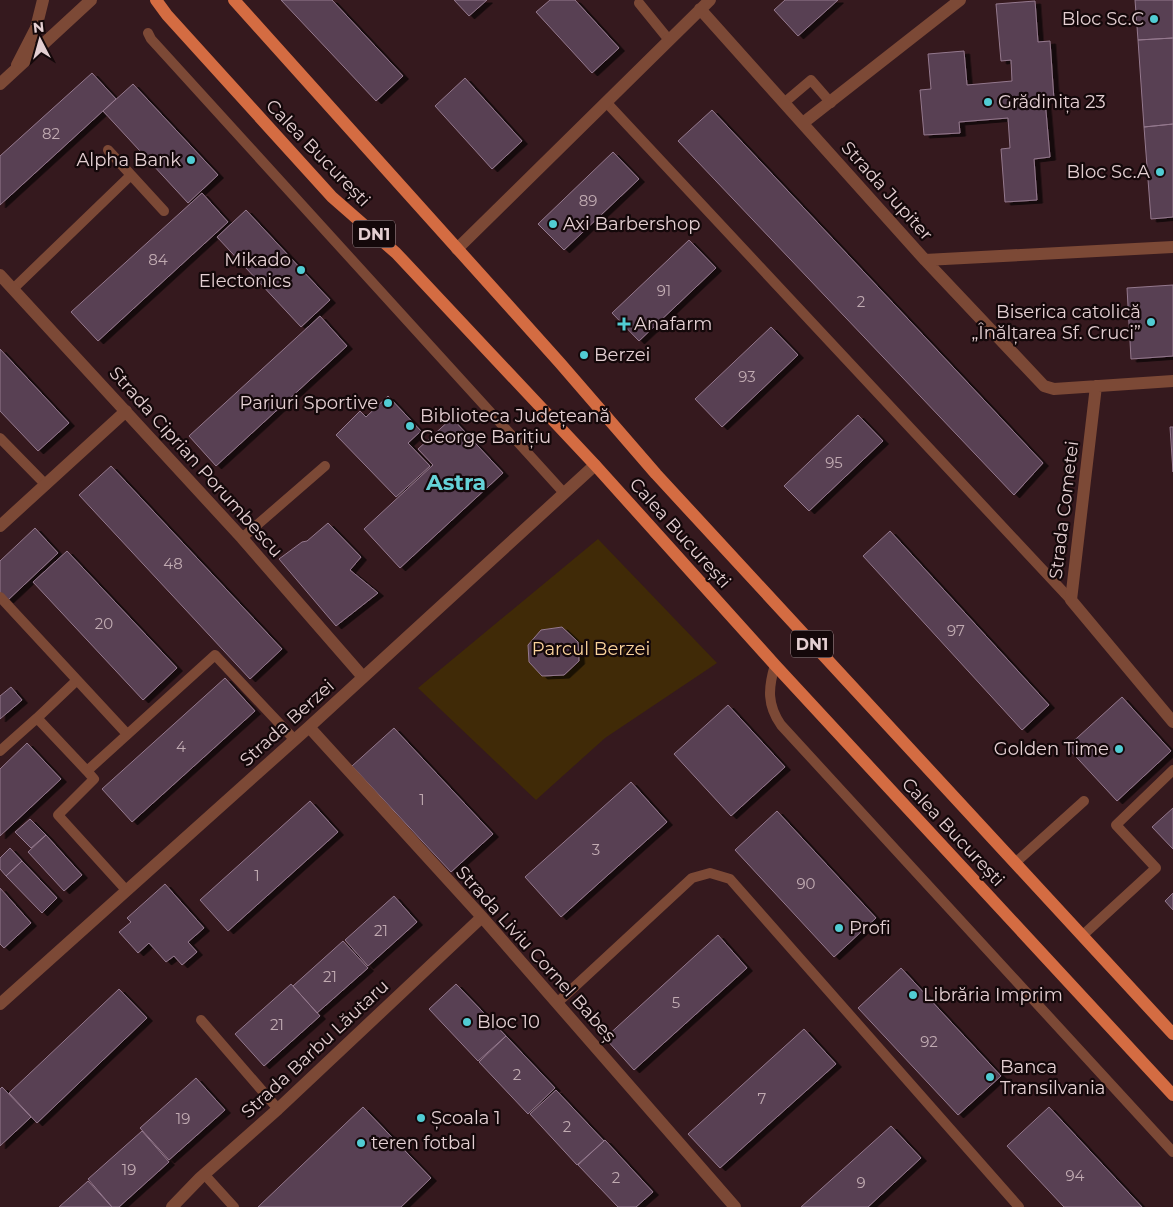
<svg xmlns="http://www.w3.org/2000/svg" width="1173" height="1207" viewBox="0 0 1173 1207" font-family="Montserrat,sans-serif">
  <style>
    .green { fill: #402a07 }
    .building { fill: #583f52; stroke: #94798e; filter: url(#shadow) }
    .lines { fill: none; stroke-linecap: round; stroke-linejoin: round }
    .service { stroke: #7c4936; stroke-width: 10 }
    .minor { stroke: #7c4936; stroke-width: 12 }
    .tertiary { stroke: #7c4936; stroke-width: 12 }
    .primary { stroke: #d46c42; stroke-width: 12 }
    .poi-dot { fill: #51ccd3; stroke: #14080a; stroke-width: 2 }
    .labels { text-anchor: middle; stroke-width: 4.5; stroke-linejoin: round; paint-order: stroke }
    .number-label { font-size: 15px; fill: #c1abb2 }
    .shield { fill: #14080a; stroke: #a69396; stroke-width: 1 }
    .shield-label { font-size: 16px; font-weight: bold; fill: #e4cfd2 }
    .poi-label { font-size: 18px; fill: #e4cfd2; stroke: #14080a; text-anchor: start }
    .street-label { font-size: 18px; fill: #e4cfd2; stroke: #14080a }
    .park-label { font-size: 18px; fill: #fbd39c; stroke: #14080a }
    .district-label { font-size: 22px; font-weight: bold; fill: #65d2d8; stroke: #14080a }
  </style>
  <defs>
    <filter id="shadow"><feDropShadow dx="5.5" dy="3" stdDeviation="0" flood-color="#0009"/></filter>
  </defs>
  <rect width="100%" height="100%" fill="#35191e"/>
  <path class="green" d="M598 539 717 663 605 738 536 800 418 688Z"/>
  <path class="building" d="M281 0H332L403 76 376 101Z
    M454 0H487L469 16Z
    M550 0H575L619 48 592 73 536 12Z
    M785 0H838L798 36 774 10Z
    M1135 0H1173V38L1138 40Z
    M1035 1 1038 42 1050 41 1054 100H1045L1050 157 1034 159 1037 200 1005 202 1001 149 1010 148 1008 118 959 122 960 133 924 135 920 90 931 89 928 54 964 51 967 85 1012 81 1011 60 1001 61 996 4Z
    M1173 38V124L1144 127 1138 40Z
    M92 73 116 99 0 205V156Z
    M465 78 522 141 492 169 435 106Z
    M133 84 218 175 188 203 103 111Z
    M712 110 1043 463 1014 495 678 141Z
    M1173 124V217L1151 219 1144 127Z
    M613 152 639 179 564 250 538 224Z
    M202 193 228 222 98 341 71 312Z
    M246 210 330 300 301 327 217 237Z
    M689 240 716 268 639 341 612 313Z
    M1173 285V356L1131 359 1127 288Z
    M320 316 347 346 216 466 189 436Z
    M771 327 798 355 722 427 695 399Z
    M0 349 69 423 38 451 0 411Z
    M388 396 421 431 408 443 430 466 396 497 336 435 360 411 366 417Z
    M858 415 883 441 809 511 784 486Z
    M452 418 503 473 400 568 364 529 433 465 418 449Z
    M1170 427H1173V472Z
    M111 466 282 649 250 679 79 495Z
    M328 523 361 557 350 570 378 593 336 626 279 559 302 542 307 541Z
    M35 528 58 553 8 600 0 592V561Z
    M890 531 1049 705 1022 730 863 556Z
    M67 551 177 668 143 700 33 582Z
    M562 627 578 642 579 661 564 675 542 676 529 662 528 645 541 630Z
    M225 678 255 711 132 822 102 789Z
    M11 687 22 700 0 719V696Z
    M1122 697 1171 751 1117 801 1067 747Z
    M728 705 785 767 731 816 674 754Z
    M394 728 493 834 451 872 352 766Z
    M27 743 61 779 0 836V769Z
    M631 782 667 822 561 917 525 877Z
    M310 801 338 832 228 931 200 900Z
    M1173 808V849L1152 827Z
    M777 811 876 918 834 957 735 850Z
    M30 819 46 835 31 848 15 832Z
    M46 835 82 875 64 891 28 852Z
    M10 848 22 861 6 876 0 869V858Z
    M22 861 57 898 42 913 6 876Z
    M165 884 204 928 188 942 197 952 182 965 174 956 166 962 149 943 138 953 119 932 131 922 127 918Z
    M0 888 31 923 4 948 0 944Z
    M1173 893V910L1165 901Z
    M394 896 417 922 368 966 345 940Z
    M718 935 747 968 634 1070 605 1038Z
    M343 941 368 968 317 1013 293 986Z
    M901 968 1001 1076 958 1115 858 1008Z
    M291 984 320 1016 264 1066 235 1034Z
    M456 984 506 1036 478 1061 429 1009Z
    M119 989 147 1018 37 1123 9 1093Z
    M804 1029 836 1064 720 1168 688 1134Z
    M506 1036 555 1088 528 1114 479 1062Z
    M196 1078 225 1110 169 1160 140 1128Z
    M2 1087 31 1117 0 1146V1089Z
    M556 1090 604 1141 577 1165 530 1114Z
    M363 1107 431 1178 401 1207H258Z
    M1049 1107 1142 1207H1064L1007 1146Z
    M891 1126 921 1158 868 1207H801Z
    M142 1131 169 1162 119 1207H112L88 1179Z
    M605 1140 653 1192 636 1207H618L578 1165Z
    M88 1181 112 1207H59Z"/>
  <g class="lines">
    <path class="service" d="M639 3 669 40
      M148 33 151 39 564 493
      M606 102 1071 600
      M785 102 811 80 831 103
      M108 150 131 175
      M13 289 131 175 164 211
      M0 438 46 485
      M242 538 325 466
      M0 597 127 734
      M775 665C768 688 767 705 781 725L1173 1152
      M37 718 77 680
      M0 751 37 718 87 771 94 779 58 815 126 890
      M87 771 215 655 294 739
      M1015 863 1084 801
      M1083 935 1156 868 1116 825 1173 770
      M557 1003 692 878 710 873 730 879 1019 1207
      M201 1020 278 1109
      M204 1174 234 1207"/>
    <path class="minor" d="M700 9 925 260 1044 386 1054 389 1173 381
      M803 123 960 0
      M457 249 710 0
      M925 260 1173 247
      M0 275 242 538 363 677
      M1096 386 1071 600 1173 722
      M0 526 126 411
      M309 727 482 917 735 1207
      M0 1004 309 727 595 465
      M172 1207 200 1178 278 1109 482 917"/>
    <path class="tertiary" d="M17 65 36 28 43 0
      M0 84 91 0"/>
    <path class="primary" d="M156 0 167 15 332 197 396 253 595 465 775 665 1173 1095
      M234 0 560 363 656 474 1173 1034"/>
  </g>
  <g class="poi-dot">
    <circle cx="1154" cy="19" r="5"/>
    <circle cx="988" cy="102" r="5"/>
    <circle cx="191" cy="160" r="5"/>
    <circle cx="1160" cy="172" r="5"/>
    <circle cx="553" cy="224" r="5"/>
    <circle cx="301" cy="270" r="5"/>
    <circle cx="1151" cy="322" r="5"/>
    <path d="M621.5 316.5h5v5h5v5h-5v5h-5v-5h-5v-5h5z"/>
    <circle cx="584" cy="355" r="5"/>
    <circle cx="388" cy="403" r="5"/>
    <circle cx="410" cy="426" r="5"/>
    <circle cx="1119" cy="749" r="5"/>
    <circle cx="839" cy="928" r="5"/>
    <circle cx="913" cy="995" r="5"/>
    <circle cx="467" cy="1022" r="5"/>
    <circle cx="990" cy="1077" r="5"/>
    <circle cx="421" cy="1118" r="5"/>
    <circle cx="361" cy="1143" r="5"/>
  </g>
  <g class="labels">
    <g class="number-label">
      <text x="51" y="139">82</text>
      <text x="588" y="206">89</text>
      <text x="158" y="265">84</text>
      <text x="664" y="296">91</text>
      <text x="861" y="307">2</text>
      <text x="747" y="382">93</text>
      <text x="834" y="468">95</text>
      <text x="173" y="569">48</text>
      <text x="104" y="629">20</text>
      <text x="956" y="636">97</text>
      <text x="181" y="752">4</text>
      <text x="422" y="805">1</text>
      <text x="596" y="855">3</text>
      <text x="257" y="881">1</text>
      <text x="806" y="889">90</text>
      <text x="381" y="936">21</text>
      <text x="330" y="982">21</text>
      <text x="676" y="1008">5</text>
      <text x="277" y="1030">21</text>
      <text x="929" y="1047">92</text>
      <text x="517" y="1080">2</text>
      <text x="762" y="1104">7</text>
      <text x="183" y="1124">19</text>
      <text x="567" y="1132">2</text>
      <text x="129" y="1175">19</text>
      <text x="1075" y="1181">94</text>
      <text x="616" y="1183">2</text>
      <text x="861" y="1188">9</text>
    </g>
    <g class="shield">
      <rect x="353" y="220.5" width="42" height="27" rx="4"/>
      <rect x="791" y="630.5" width="42" height="27" rx="4"/>
    </g>
    <g class="shield-label">
      <text x="374" y="240">DN1</text>
      <text x="812" y="650">DN1</text>
    </g>
    <g class="poi-label">
      <text x="1144" y="25" text-anchor="end">Bloc Sc.C</text>
      <text x="998" y="108">Grădinița 23</text>
      <text x="181" y="166" text-anchor="end">Alpha Bank</text>
      <text x="1150" y="178" text-anchor="end">Bloc Sc.A</text>
      <text x="563" y="230">Axi Barbershop</text>
      <text x="291" y="266" text-anchor="end">Mikado<tspan x="291" dy="21">Electonics</tspan></text>
      <text x="1141" y="318" text-anchor="end">Biserica catolică<tspan x="1141" dy="21">„Înălțarea Sf. Cruci”</tspan></text>
      <text x="634" y="330">Anafarm</text>
      <text x="594" y="361">Berzei</text>
      <text x="378" y="409" text-anchor="end">Pariuri Sportive</text>
      <text x="420" y="422">Biblioteca Județeană<tspan x="420" dy="21">George Barițiu</tspan></text>
      <text x="1109" y="755" text-anchor="end">Golden Time</text>
      <text x="849" y="934">Profi</text>
      <text x="923" y="1001">Librăria Imprim</text>
      <text x="477" y="1028">Bloc 10</text>
      <text x="1000" y="1073">Banca<tspan x="1000" dy="21">Transilvania</tspan></text>
      <text x="431" y="1124">Școala 1</text>
      <text x="371" y="1149">teren fotbal</text>
    </g>
    <g class="street-label">
      <text transform="translate(318 153) rotate(46)" y="6">Calea București</text>
      <text transform="translate(887 191) rotate(48)" y="6">Strada Jupiter</text>
      <text transform="translate(196 462) rotate(48)" y="6">Strada Ciprian Porumbescu</text>
      <text transform="translate(1064 510) rotate(-83)" y="6">Strada Cometei</text>
      <text transform="translate(680 533) rotate(48)" y="6">Calea București</text>
      <text transform="translate(287 723) rotate(-42)" y="6">Strada Berzei</text>
      <text transform="translate(953 832) rotate(47)" y="6">Calea București</text>
      <text transform="translate(536 954) rotate(48)" y="6">Strada Liviu Cornel Babeș</text>
      <text transform="translate(315 1049) rotate(-43)" y="6">Strada Barbu Lăutaru</text>
    </g>
    <g class="park-label">
      <text x="591" y="655">Parcul Berzei</text>
    </g>
    <g class="district-label">
      <text x="456" y="490">Astra</text>
    </g>
  </g>
  <g transform="translate(40 40) rotate(354)" stroke="#14080a" stroke-width="4" paint-order="stroke">
  <path d="M0-4L9 19L0 12L-9 19Z" fill="#e4cfd2"/>
  <text y="-8" font-size="14" font-weight="bold" text-anchor="middle" fill="#e4cfd2">N</text>
  </g>
</svg>
